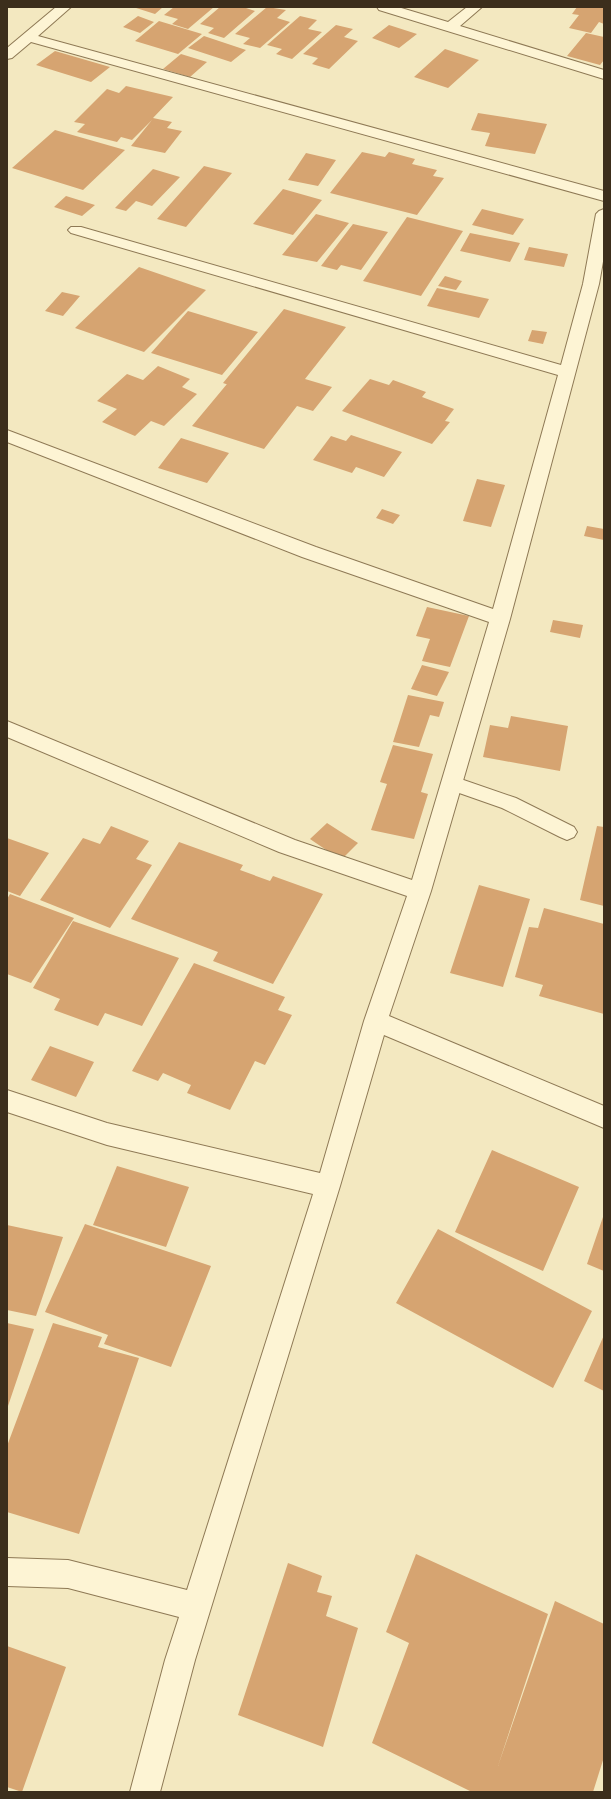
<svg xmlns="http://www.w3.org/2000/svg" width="611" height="1799" viewBox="0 0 611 1799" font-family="Georgia,serif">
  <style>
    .building { fill: #d6a471 }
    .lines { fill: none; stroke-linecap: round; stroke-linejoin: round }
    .lane-casing { stroke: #8e7955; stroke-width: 2 }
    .street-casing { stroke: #8e7955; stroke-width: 2 }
    .lane { fill: #fdf4d4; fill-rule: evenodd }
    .street { fill: #fdf4d4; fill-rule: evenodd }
  </style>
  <rect width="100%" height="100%" fill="#f3e8c0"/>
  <path class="building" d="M133 7H163L155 14Z
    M174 7H214L188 29 172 24 178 19 164 15Z
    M220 7H243L255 11 224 38 208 33 214 28 200 24Z
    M267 7 286 10 277 18 290 22 260 48 243 44 250 38 235 34Z
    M577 7H604V24L599 22 591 33 569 28 579 15 572 14Z
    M138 16 154 22 140 33 123 27Z
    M300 16 317 20 308 29 322 32 292 59 276 54 282 49 267 45Z
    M159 21 202 34 178 54 135 41Z
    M336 25 353 29 344 37 358 41 329 69 312 64 318 58 303 54Z
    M389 25 417 34 399 48 372 38Z
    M586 33 604 37V60L600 65 567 56Z
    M204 36 246 50 231 62 188 48Z
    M445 49 479 60 448 88 414 77Z
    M55 51 110 67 91 82 36 65Z
    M181 54 207 62 190 77 163 69Z
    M126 86 173 97 153 118 172 122 167 128 182 131 165 153 131 146 152 120 132 140 121 137 117 142 77 132 85 124 74 122 107 89 119 93Z
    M478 113 547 124 535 154 485 146 490 133 471 130Z
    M55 130 125 150 83 190 12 168Z
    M362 152 385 157 389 152 415 159 412 164 437 170 433 176 444 178 417 215 330 193Z
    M306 153 336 160 318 186 288 180Z
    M204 166 232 173 186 227 157 219Z
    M153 169 180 177 152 206 136 201 126 211 115 208Z
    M283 189 322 200 293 235 253 224Z
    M66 196 95 205 82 216 54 207Z
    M482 209 524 219 513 235 472 225Z
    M316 214 349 223 317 262 282 255Z
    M407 217 463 231 421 296 363 281Z
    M353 224 388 232 361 270 341 265 337 270 321 266Z
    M470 233 520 243 510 262 460 251Z
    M529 247 568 254 564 267 524 260Z
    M139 267 206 290 144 352 75 328Z
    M445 276 462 281 456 290 438 286Z
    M437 288 489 299 479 318 427 306Z
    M62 292 80 296 63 316 45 311Z
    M284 309 346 327 305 379 332 387 313 411 297 406 264 449 192 426 227 384 240 389 223 383Z
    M188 311 258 332 222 375 151 353Z
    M532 330 547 332 543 344 528 341Z
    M158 366 190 379 182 387 197 394 164 426 151 421 135 436 102 422 117 409 97 401 127 374 143 380Z
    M370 379 389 385 393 380 426 392 422 397 454 409 445 421 450 422 432 444 342 411Z
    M351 435 402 452 384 477 356 467 352 473 313 460 331 436 346 441Z
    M181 438 229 453 207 483 158 468Z
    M477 479 505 485 491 527 463 521Z
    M382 509 400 515 393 524 376 518Z
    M587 526 604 529V540L584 536Z
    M427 607 469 616 450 667 422 661 430 639 416 636Z
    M553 620 583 625 580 638 550 632Z
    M422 665 449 672 437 696 411 689Z
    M408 695 444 702 439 717 430 715 419 747 393 742Z
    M511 716 568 726 560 771 483 757 490 725 508 728Z
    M393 745 433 754 421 792 428 794 414 839 371 830 387 784 380 782Z
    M327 823 358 843 341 860 310 839Z
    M111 826 149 841 136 859 152 865 110 928 40 900 83 838 100 844Z
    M597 826 604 827V906L580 900Z
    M7 838 49 853 20 896 7 891Z
    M179 842 243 865 240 870 270 881 273 876 323 894 273 984 213 961 218 952 131 919Z
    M479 885 530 899 503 987 450 973Z
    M10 894 74 918 31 983 7 974V899Z
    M544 908 604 924V1014L539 996 543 985 515 977 529 927 538 928Z
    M73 921 179 958 142 1026 105 1013 98 1026 54 1010 60 999 33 988Z
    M194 963 285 997 278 1010 292 1015 265 1065 255 1061 230 1110 187 1093 191 1085 163 1073 158 1081 132 1071Z
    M50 1046 94 1062 76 1097 31 1080Z
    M492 1150 579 1187 543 1271 455 1232Z
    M117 1166 189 1187 166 1247 93 1225Z
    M604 1214V1271L587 1264Z
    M85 1224 211 1266 171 1367 104 1344 108 1335 45 1312Z
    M7 1225 63 1237 36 1316 7 1310Z
    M438 1229 592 1311 553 1388 396 1303Z
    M7 1323 34 1329 7 1409Z
    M53 1323 102 1337 98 1347 139 1358 79 1534 7 1512V1446Z
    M604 1335V1391L584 1381Z
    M416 1554 548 1614 498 1766 555 1601 604 1624V1757L593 1792H472L372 1743 409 1643 386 1632Z
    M288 1563 322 1576 317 1592 332 1596 326 1616 358 1628 323 1747 238 1715Z
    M7 1646 66 1667 22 1792 7 1787Z"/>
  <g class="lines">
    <defs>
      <path id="lane" d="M452 776 516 798 574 827 577 832 574 837 567 840 560 837 502 808 445 788 443 783 445 778Z"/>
      <path id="street" d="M56 7H71L38 36 604 191V201L31 42 12 58 7 59V48Z
        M377 7H398L448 22 467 7H482L460 26 604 70V79L379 10Z
        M604 209V256L599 284 510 619 431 891 389 1016 604 1106V1128L384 1035 340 1186 195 1660 160 1792H130L165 1660 179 1617 68 1588 7 1586V1558L68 1560 187 1590 313 1194 107 1145 7 1112V1090L107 1123 320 1173 364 1021 407 896 279 852 7 737V721L295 840 412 880 489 622 302 557 7 442V430L316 547 493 609 558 375 71 233 68 230 71 227H81L561 365 583 284 596 214 599 211Z"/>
    </defs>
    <use href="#lane" class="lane-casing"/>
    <use href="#street" class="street-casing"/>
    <use href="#lane" class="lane"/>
    <use href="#street" class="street"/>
  </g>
  <rect width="611" height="1799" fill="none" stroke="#3c2e1c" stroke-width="16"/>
</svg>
